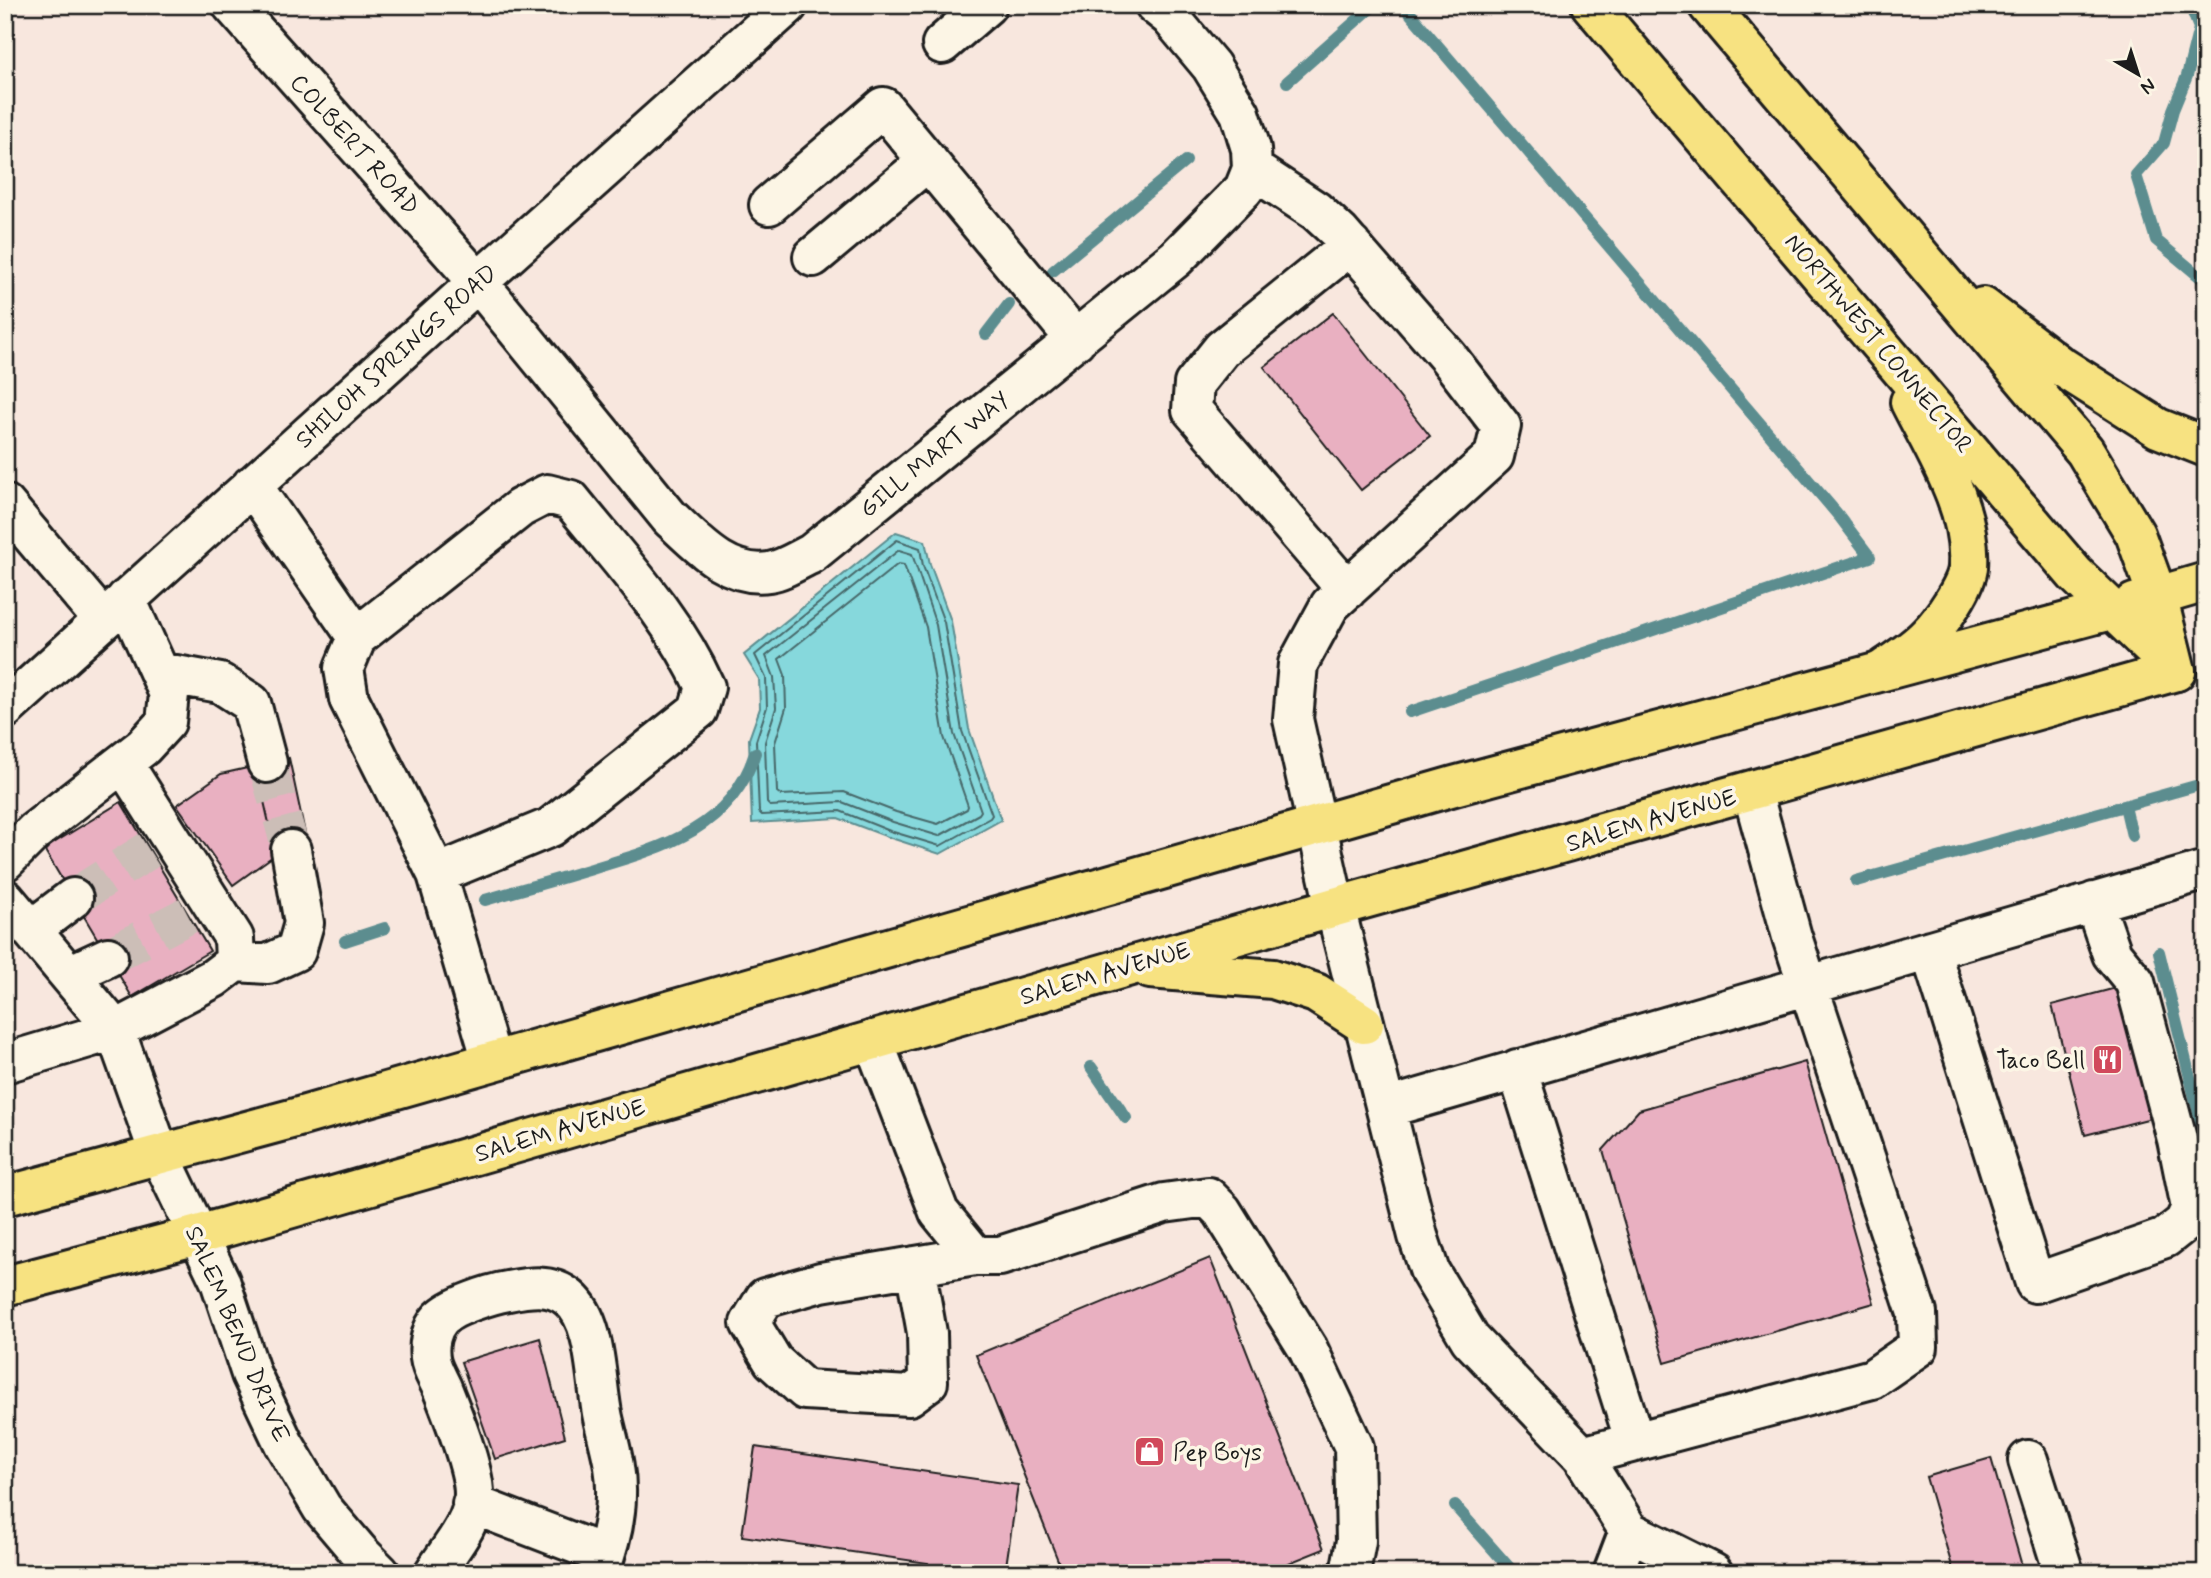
<svg xmlns="http://www.w3.org/2000/svg" width="2211" height="1578" viewBox="0 0 2211 1578" font-family="Mynerve,sans-serif">
  <style>
    .water { fill: #86d8dc; stroke: #5c8d8f; stroke-width: 2 }
    .lines { fill: none; stroke-linecap: round; stroke-linejoin: round }
    .shore { stroke: #466769; stroke-width: 2 }
    .stream { stroke: #5c8d8f; stroke-width: 12 }
    .building { fill: #e9b0c1; stroke: #1c1c1c; stroke-width: 2 }
    .minor-tunnel { stroke: #ccbeb7; stroke-width: 38; stroke-dasharray: 38 19; stroke-linecap: butt }
    .minor-casing { stroke: #1c1c1c; stroke-width: 44 }
    .major-casing { stroke: #1c1c1c; stroke-width: 44 }
    .highway-casing { stroke: #1c1c1c; stroke-width: 44 }
    .minor { stroke: #fcf5e5; stroke-width: 38 }
    .major { stroke: #f7e281; stroke-width: 38 }
    .highway { stroke: #f7e281; stroke-width: 38 }
    .labels { text-anchor: middle; stroke-width: 7; stroke-linejoin: round; paint-order: stroke }
    .street-label { font-size: 24px; fill: #1c1c1c; stroke: #fcf5e5 }
    .poi-label { font-size: 24px; fill: #1c1c1c; stroke: #fcf5e5; text-anchor: end }
  </style>
  <rect width="100%" height="100%" fill="#f8e7de"/>
  <filter id="ink" filterUnits="userSpaceOnUse"><feTurbulence type="fractalNoise" baseFrequency=".0143" numOctaves="2"/><feDisplacementMap in="SourceGraphic" scale="14" xChannelSelector="R" yChannelSelector="G"/><feConvolveMatrix kernelMatrix="1 2 1 2 8 2 1 2 1" color-interpolation-filters="sRGB"/></filter>
  <g filter="url(#ink)">
    <path class="water" d="M896 532 925 541 930 564 951 621 969 729 1001 820 940 854 888 837 838 818 752 823 749 739 760 708 759 679 744 655Z"/>
    <g class="lines">
      <path class="shore" d="M897 540 920 548 923 566 944 622 962 731 992 815 990 818 940 846 890 831 840 811 762 815 759 812 756 741 767 707 766 678 755 655Z
        M899 550 912 554 936 625 954 734 981 811 979 814 939 836 893 822 842 802 770 806 767 803 765 742 776 708 774 677 766 656Z
        M898 564 904 565 926 627 944 737 968 806 967 809 938 824 896 812 844 792 781 795 777 792 775 743 786 708 785 675 779 659Z"/>
      <path class="stream" d="M1403 5 1839 516 1870 557 1410 712
        M2190 5 2199 28 2187 76 2173 110 2164 143 2136 175 2156 240 2206 282
        M1287 82 1374 5
        M1053 271 1186 161
        M986 334 1009 304
        M2125 806 2132 836
        M1856 881 2206 783
        M485 900C522 889 560 879 598 867 665 847 732 827 755 753
        M345 941 385 928
        M2159 952 2206 1142
        M1091 1067 1126 1118
        M1455 1506 1514 1573"/>
    </g>
    <path class="building" d="M1333 313 1430 436 1361 490 1264 367Z
      M289 758 308 847 276 854 256 766Z
      M256 766 276 854 233 885 177 805 221 774Z
      M121 802 210 951 132 997 44 849Z
      M2131 984 2163 1115 2085 1135 2052 1005Z
      M1805 1062 1874 1303 1665 1363 1603 1150 1639 1110Z
      M1210 1258 1324 1549 1264 1573H1063L976 1355Z
      M540 1338 565 1437 495 1459 461 1362Z
      M755 1447 1018 1485 1005 1573H927L928 1563 742 1536Z
      M1991 1458 2024 1573H1954L1926 1477Z"/>
    <g class="lines">
      <path class="minor-tunnel" d="M267 763 291 850
        M73 898 149 850
        M108 957 188 915"/>
      <defs>
        <path id="minor" d="M232 5 478 282 670 518C697 543 727 578 769 572 783 570 798 560 811 554L1176 258 1244 189 1252 169 1251 149 1240 113 1211 66 1170 17 1155 5
          M942 44 987 5
          M1252 169 1316 211 1340 233 1448 357 1501 426 1494 456 1330 605 1298 664 1293 719 1335 907 1418 1236 1430 1272 1470 1339 1582 1456 1629 1531 1613 1573
          M769 205 883 107 1076 340
          M813 257 928 161
          M252 485 357 637 344 668 349 699 437 874 492 1061
          M5 504 103 620
          M1347 590 1192 410 1194 384 1222 349 1351 245
          M357 637 520 508 547 494 571 500C619 560 673 616 705 687L698 710 551 827 437 874
          M159 672 220 683 251 703 267 763
          M5 709 478 282 788 5
          M5 861 35 831 143 747 166 722 169 694 126 599
          M5 899 115 1030 159 1153 220 1281 251 1374 284 1444 322 1508 361 1554 380 1573
          M31 930 73 898
          M1930 950 2035 1283 2165 1238 2184 1223 2191 1208 2177 1139 2135 982 2112 954 2094 902
          M235 962 268 964 296 951 304 923 291 850
          M69 975 108 957
          M873 1040 939 1212 975 1256H1000L1164 1203 1208 1197 1222 1211 1308 1349 1354 1447 1356 1541 1350 1573
          M5 1063 115 1030 214 978 235 962 234 938 123 763
          M1517 1069 1635 1442
          M1386 1108 2206 870
          M915 1266 927 1333 928 1382 909 1396 805 1390 773 1361 750 1323 765 1298 821 1282 975 1256
          M1582 1456 1872 1379 1918 1347 1917 1313 1792 937 1752 791
          M2028 1460 2064 1573
          M472 1504 605 1555
          M1629 1531 1713 1573
          M434 1573C449 1550 474 1523 474 1494 474 1468 452 1413 442 1388 438 1379 431 1368 430 1358 428 1345 431 1329 440 1319 452 1306 491 1294 508 1291 529 1287 551 1283 569 1298 598 1322 595 1383 603 1418 609 1445 617 1468 616 1495 616 1521 608 1549 599 1573"/>
        <path id="major" d="M1150 969 1273 979 1316 993 1364 1024
          M5 1196 295 1118 1454 786 2111 610
          M5 1286 198 1235 1335 907 2176 671"/>
        <path id="highway" d="M1591 5 2075 574 2176 671
          M1708 5 2085 451 2135 534 2157 595 2176 671
          M1983 307 2059 365 2158 428 2206 447
          M2134 603 2206 582
          M1881 671C1897 660 1915 649 1928 635 1941 622 1967 585 1968 567 1972 508 1935 452 1910 402"/>
      </defs>
      <use href="#minor" class="minor-casing"/>
      <use href="#major" class="major-casing"/>
      <use href="#highway" class="highway-casing"/>
      <use href="#minor" class="minor"/>
      <use href="#major" class="major"/>
      <use href="#highway" class="highway"/>
    </g>
  </g>
  <defs>
    <symbol id="restaurant-square" viewBox="-11 -11 22 22"><rect x="-9" y="-9" width="18" height="18" rx="4" fill="#d1495b" stroke="#fcf5e5"/><path d="M-5-6h1v4h1v-4h1v4h1v-4h1v5L-1.5 .5V6h-2V.5L-5-1ZM5-6V6H3V1.5H1.5Q1.5-4 5-6Z" fill="#fff"/></symbol>
    <symbol id="shop-square" viewBox="-11 -11 22 22"><rect x="-9" y="-9" width="18" height="18" rx="4" fill="#d1495b" stroke="#fcf5e5"/><path d="M-5-2.5h2.3a2.7 3.5 0 0 1 5.4 0H5L5.5 6h-11ZM-1.5-2.5h3a1.5 2.3 0 0 0-3 0Z" fill="#fff"/></symbol>
  </defs>
  <g fill-rule="evenodd">
    <use href="#restaurant-square" x="2090" y="1042" width="35" height="35"/>
    <use href="#shop-square" x="1132" y="1434" width="35" height="35"/>
  </g>
  <g class="labels">
    <g class="street-label">
      <text transform="translate(355 144) rotate(48)" y="8">COLBERT ROAD</text>
      <text transform="translate(1879 343) rotate(50)" y="8">NORTHWEST CONNECTOR</text>
      <text transform="translate(396 356) rotate(-42)" y="8">SHILOH SPRINGS ROAD</text>
      <text transform="translate(934 454) rotate(-39)" y="8">GILL MART WAY</text>
      <text transform="translate(1651 820) rotate(-16)" y="8">SALEM AVENUE</text>
      <text transform="translate(1105 973) rotate(-16)" y="8">SALEM AVENUE</text>
      <text transform="translate(560 1130) rotate(-16)" y="8">SALEM AVENUE</text>
      <text transform="translate(238 1334) rotate(67)" y="8">SALEM BEND DRIVE</text>
    </g>
    <g class="poi-label">
      <text x="2085" y="1068">Taco Bell</text>
      <text x="1173" y="1460" text-anchor="start">Pep Boys</text>
    </g>
  </g>
  <rect width="2211" height="1578" fill="none" stroke="#fcf5e5" stroke-width="28"/>
  <rect x="14" y="14" width="2183" height="1550" fill="none" stroke="#1c1c1c" stroke-width="2.5" filter="url(#ink)"/>
  <g transform="translate(2138 74) rotate(141)" stroke="#fcf5e5" stroke-width="5" paint-order="stroke">
  <path d="M0-5L12 26L0 18L-12 26Z" fill="#1c1c1c"/>
  <text y="-10" font-size="19" font-weight="bold" text-anchor="middle" fill="#1c1c1c">N</text>
  </g>
</svg>
